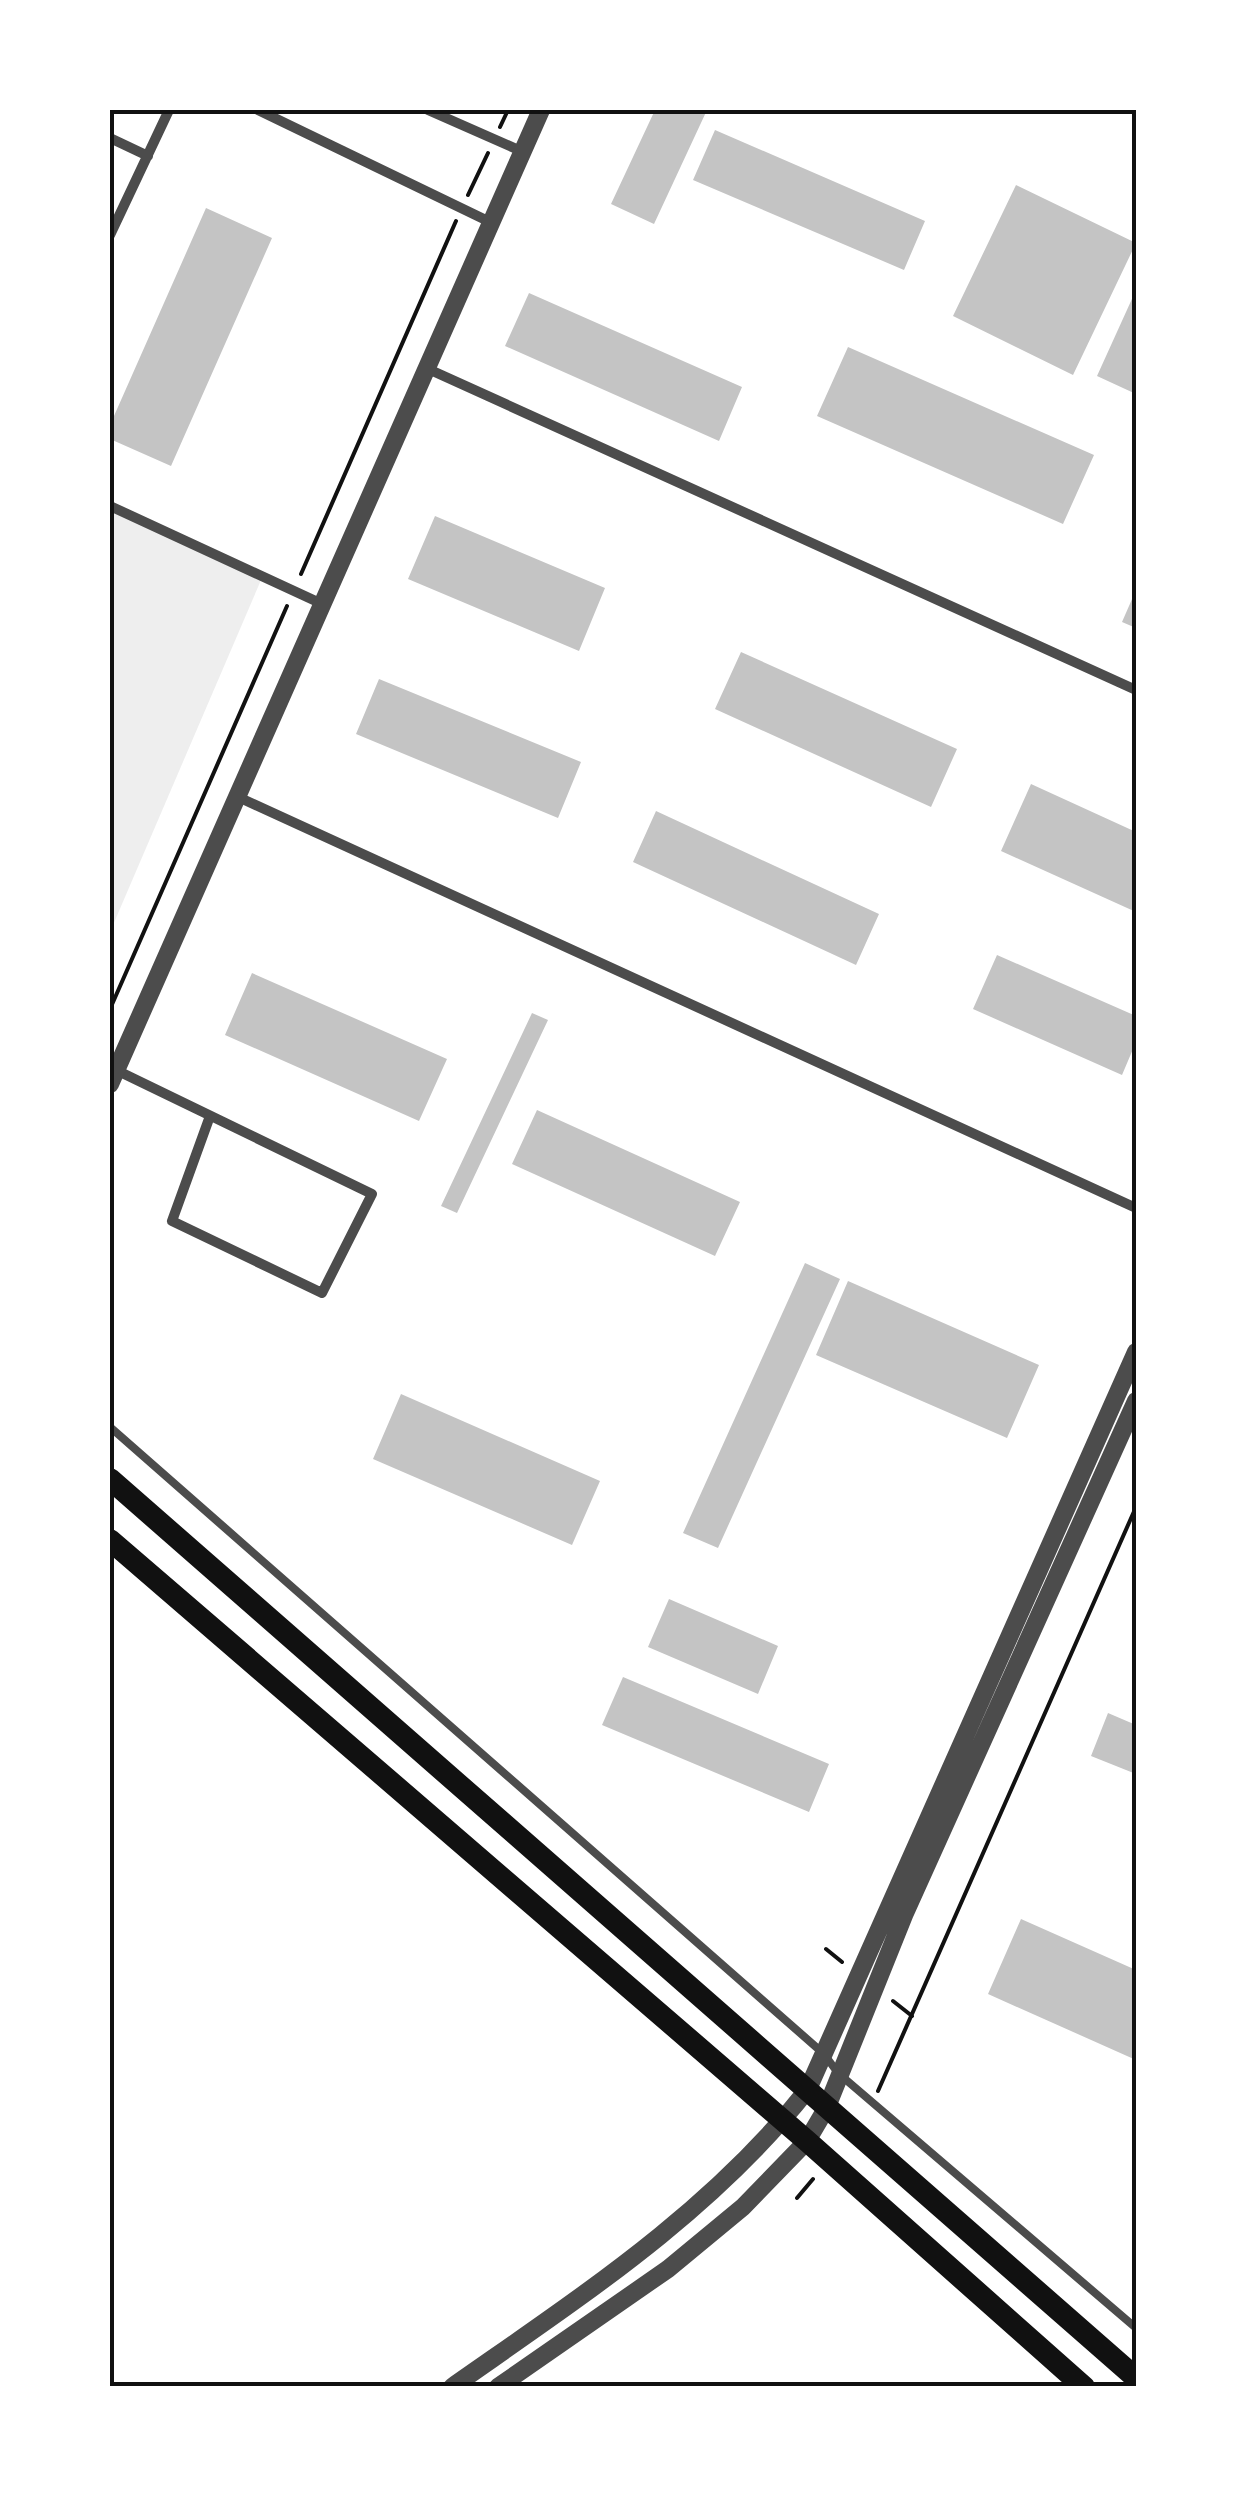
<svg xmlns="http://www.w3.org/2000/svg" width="1246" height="2497" viewBox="0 0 1246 2497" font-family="'Varela Round',sans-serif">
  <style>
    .green { fill: #eee }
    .building { fill: #c4c4c4 }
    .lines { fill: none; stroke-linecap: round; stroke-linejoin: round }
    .path { stroke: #111; stroke-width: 4 }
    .service { stroke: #4c4c4c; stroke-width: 8 }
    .minor { stroke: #4c4c4c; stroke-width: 10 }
    .tertiary { stroke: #4c4c4c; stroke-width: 18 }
    .primary { stroke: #111; stroke-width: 22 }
    .neatline { fill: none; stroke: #111; stroke-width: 4 }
  </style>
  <rect width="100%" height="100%" fill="#fff"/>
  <path class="green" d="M110 507 261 580 110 932Z"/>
  <path class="building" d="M655 110H707L654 224 611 204Z
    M715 130 925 221 904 270 693 180Z
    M1016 185 1136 243 1073 375 953 316Z
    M206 208 272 238 171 466 110 439V425Z
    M1136 290V394L1097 376Z
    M529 293 742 387 719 441 505 346Z
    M848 347 1094 455 1063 524 817 416Z
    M435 516 605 588 579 651 408 579Z
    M1136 590V628L1122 622Z
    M741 652 957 749 931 807 715 709Z
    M379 679 581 762 558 818 356 734Z
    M1031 784 1136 832V912L1001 851Z
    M656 811 879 914 856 965 633 862Z
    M997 955 1136 1016V1042L1122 1075 973 1009Z
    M252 973 447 1059 419 1121 225 1035Z
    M532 1013 548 1020 457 1213 441 1206Z
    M537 1110 740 1202 715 1256 512 1164Z
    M805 1263 840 1279 718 1548 683 1533Z
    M848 1281 1039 1365 1007 1438 816 1355Z
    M401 1394 600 1481 572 1545 373 1459Z
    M669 1599 778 1646 758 1694 648 1647Z
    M623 1677 829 1764 809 1812 602 1725Z
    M1108 1713 1136 1725V1774L1091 1756Z
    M1021 1919 1136 1970V2060L988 1994Z"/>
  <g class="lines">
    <path class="path" d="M500 127 508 110
      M468 195 488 153
      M301 574 456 221
      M110 1009 287 606
      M826 1949 842 1962
      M893 2001 912 2016
      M878 2091 1136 1507
      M797 2198 813 2179"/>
    <path class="service" d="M110 1427 824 2054 838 2073 1136 2328"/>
    <path class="minor" d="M258 110 490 222
      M428 110 521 151
      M110 138 148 156
      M110 235 169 110
      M426 368 1136 690
      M110 506 320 603
      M236 796 1136 1208
      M116 1070 372 1194 322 1293 172 1221 210 1116"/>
    <path class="tertiary" d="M110 1084 541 110
      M452 2387C580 2297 710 2213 808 2089L1136 1352
      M498 2387 668 2269 743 2207 807 2141 827 2107 905 1913 1136 1401"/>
    <path class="primary" d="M110 1479 1136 2378
      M110 1540 807 2141 1084 2387"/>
  </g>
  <rect width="1246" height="2497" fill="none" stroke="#ffffff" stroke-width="225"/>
  <rect x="112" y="112" width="1022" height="2272" class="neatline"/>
</svg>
